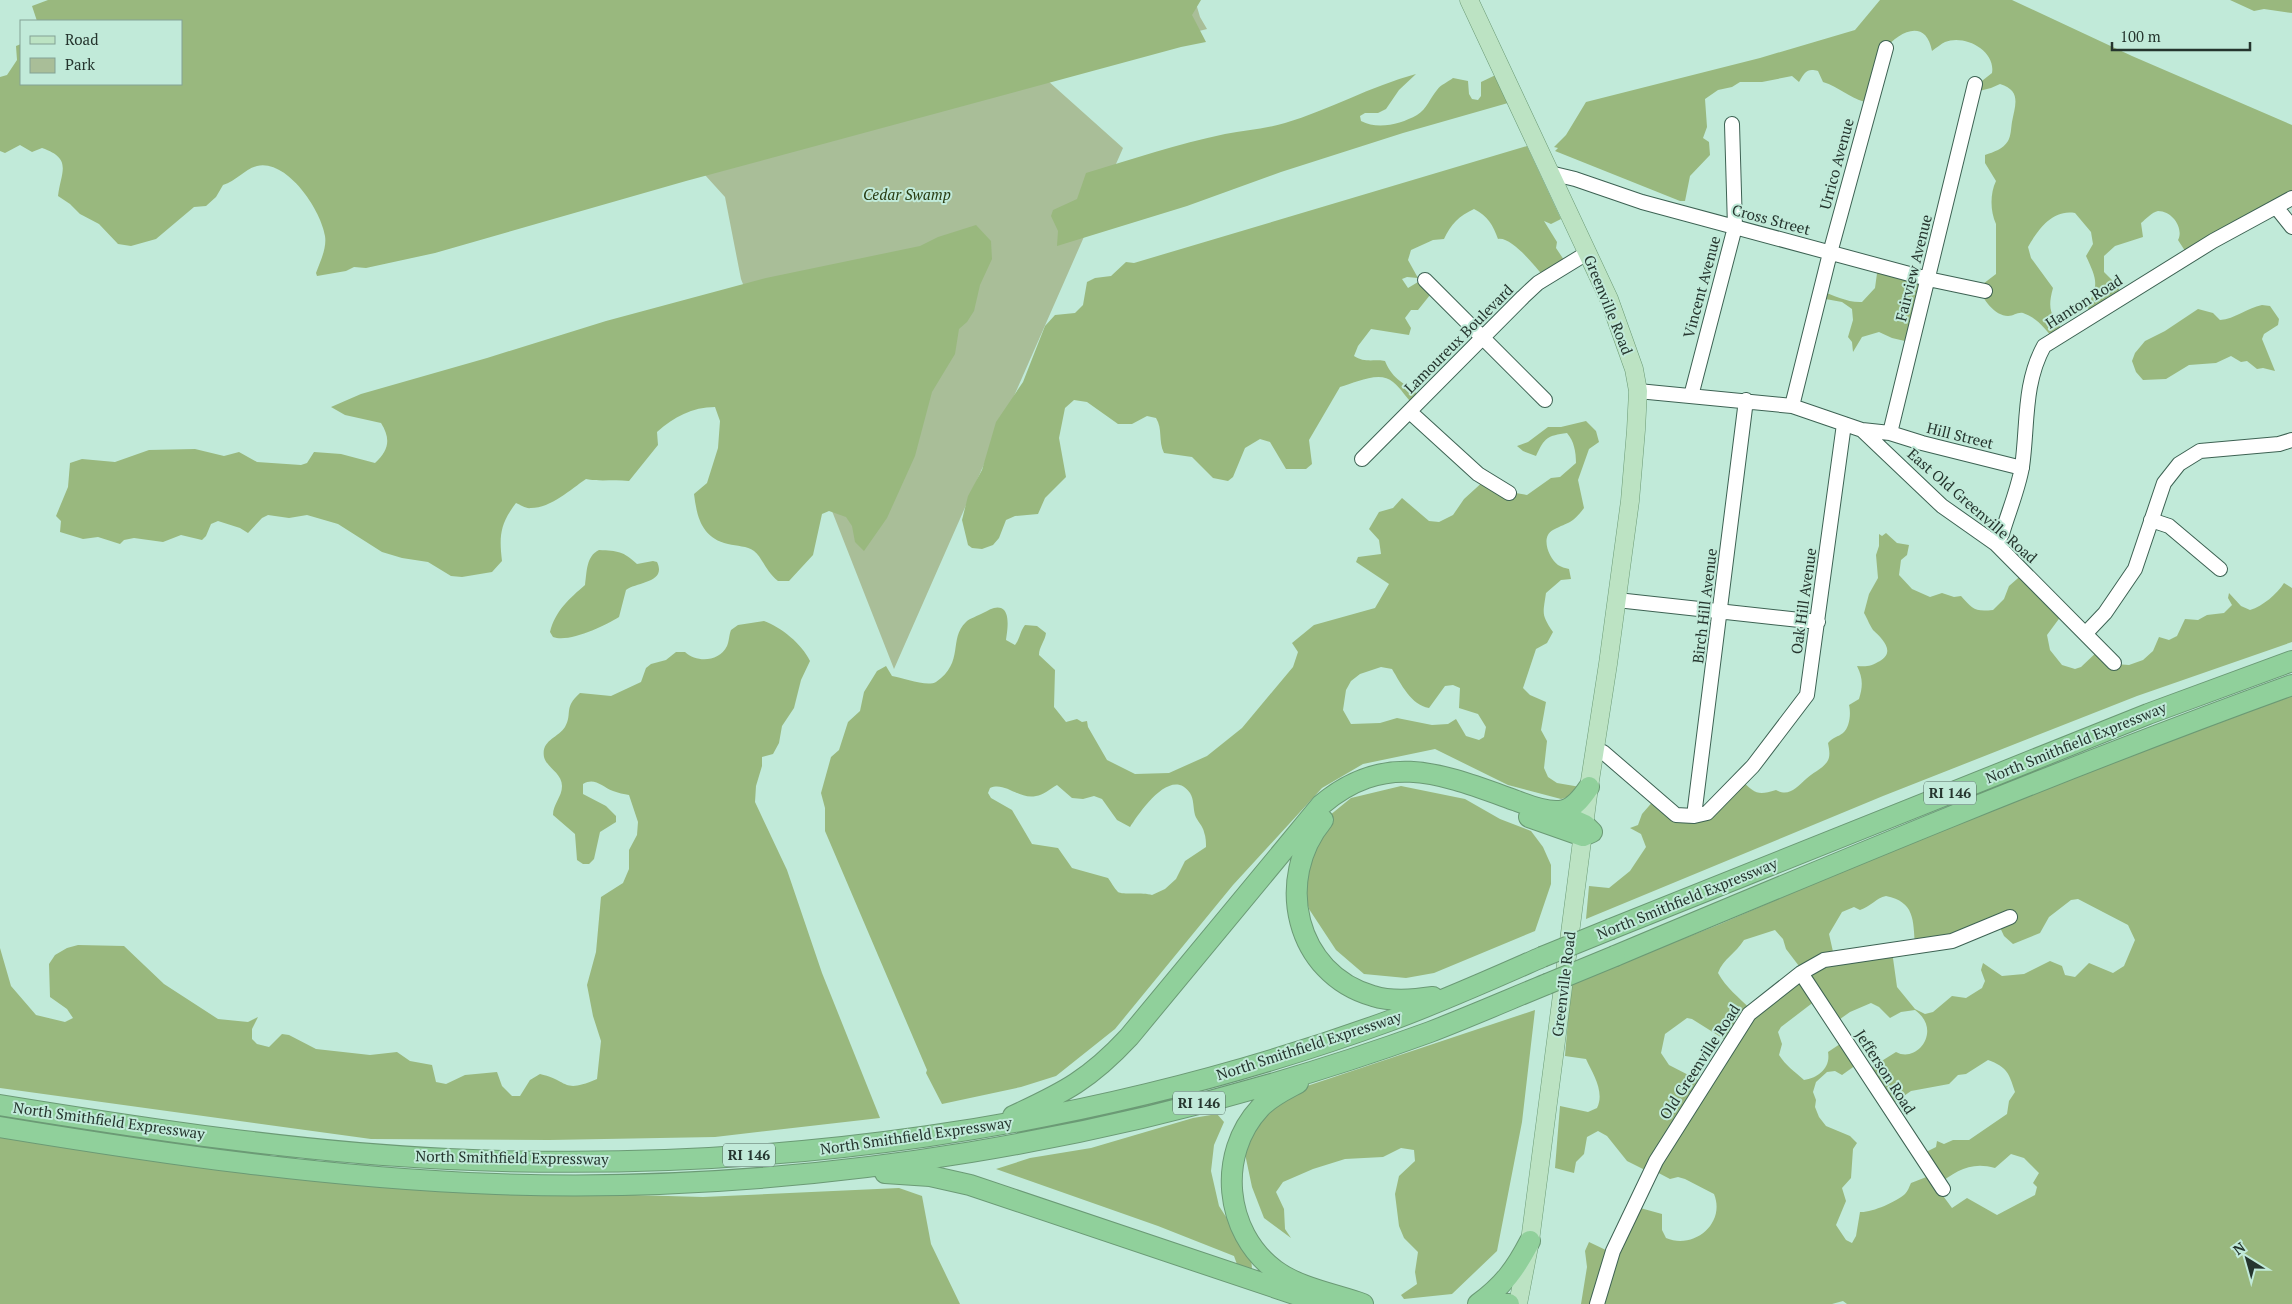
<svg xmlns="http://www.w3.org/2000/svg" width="2292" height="1304" viewBox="0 0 2292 1304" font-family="'PT Serif',serif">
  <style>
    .green { fill: #a9be98 }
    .forest { fill: #99b87e; fill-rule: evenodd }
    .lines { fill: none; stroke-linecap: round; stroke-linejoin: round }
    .minor-casing { stroke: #3d6253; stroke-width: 16 }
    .major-casing { stroke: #6b9a75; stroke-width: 19 }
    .highway-casing { stroke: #6b9a75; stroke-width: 22 }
    .minor { stroke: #fff; stroke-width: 14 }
    .major { stroke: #bce3c3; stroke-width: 18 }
    .highway { stroke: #90d09b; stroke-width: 20 }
    .highway-bridge-casing { stroke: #6b9a75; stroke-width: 22; stroke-linecap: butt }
    .highway-bridge { stroke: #90d09b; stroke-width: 20 }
    .labels { text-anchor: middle; stroke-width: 4; stroke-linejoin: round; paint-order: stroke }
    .shield { fill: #c1ead9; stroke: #546b61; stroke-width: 1 }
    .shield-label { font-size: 14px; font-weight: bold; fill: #25352e }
    .street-label { font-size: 15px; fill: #25352e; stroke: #c1ead9 }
    .park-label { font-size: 15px; font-style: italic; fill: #273b11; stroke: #c1ead9 }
  </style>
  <rect width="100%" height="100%" fill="#c1ead9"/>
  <path class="green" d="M1195 0 1200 17 1207 29 1038 72 1123 148 894 669 741 279 725 197 695 164Z"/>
  <path class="forest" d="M48 0H1201L1192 15 1206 42 1181 47 686 181 435 253 366 268 354 267 346 271 317 276 316 273C320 262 327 248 325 236 321 210 287 159 257 166 245 169 236 181 223 185L216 197 206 206 194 207 156 239 131 246 118 244 99 224 80 214 70 204 58 196C61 171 73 159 42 148L32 152 20 145 5 153 0 151V77L7 75 17 60 16 46 21 44V84H181V21H37L32 6Z
    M1880 0H2012L2132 56 2292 125V195L2187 254 2178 240C2184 229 2173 211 2158 211 2152 212 2146 219 2141 223L2143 237 2115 246 2104 256V272L2115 283 2126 301 2092 317 2087 306C2100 284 2096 278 2086 256L2093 244 2091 232 2075 213C2052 209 2038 230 2028 247L2031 258 2053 288C2046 313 2053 316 2066 335L2055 341C2046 330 2038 318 2023 313 2017 312 2014 316 2008 316 1995 316 1982 299 1979 287L1996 274V224C1990 211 1990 193 1996 181L1985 163V155C1994 152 2003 149 2008 141 2011 136 2011 128 2012 122 2015 105 2022 91 2000 84L1991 88 1975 92 1973 88 1992 73C1996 50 1964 34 1945 42 1941 44 1936 48 1932 51 1926 18 1899 31 1884 50 1878 59 1870 90 1865 102 1848 97 1839 87 1823 82L1818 71C1807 68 1805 72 1799 82L1792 76 1762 82H1740L1732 87 1718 90 1705 99 1707 127 1703 138 1709 142 1710 155 1690 176 1685 201H1680L1555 151 1558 148 1554 147 1566 135 1586 102 1760 58 1855 30Z
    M2230 0H2292V13L2264 9 2254 11Z
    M1502 72 1515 101 1403 133 1281 172 1187 206 1057 246 1058 231 1051 216 1053 210 1077 199 1086 173C1132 159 1178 144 1225 134 1245 130 1265 129 1285 123 1329 110 1371 86 1416 74L1399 90 1386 109 1378 113H1365L1360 116 1361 121C1378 130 1401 124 1417 115 1427 109 1430 98 1437 90 1440 85 1448 82 1453 78L1468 81 1469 94 1472 99 1478 100 1481 96V82Z
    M1527 146 1561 219 1551 224 1544 221 1557 242 1556 248 1566 263 1544 277C1536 267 1511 236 1498 239 1493 225 1488 216 1474 209 1459 216 1451 224 1444 239L1433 240 1411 250 1408 260 1418 278 1407 277 1402 279 1408 288 1423 279 1434 290 1418 310H1411L1405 318 1411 328 1409 335 1371 329 1358 346 1354 356C1364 363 1373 359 1385 361 1393 381 1406 383 1421 397L1414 405C1406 398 1401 388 1393 382 1380 370 1355 383 1340 387L1309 440 1312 464 1306 469H1286L1270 442 1260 439 1245 448 1233 477 1228 481 1213 478 1192 457 1164 453C1158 441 1163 429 1156 418L1147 416 1132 424H1118L1087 402 1074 400 1065 408 1059 438 1066 477 1045 498 1038 514 1015 516 1006 520 999 538 993 545 982 549 972 548 968 545 962 520 968 496 982 470 996 422 1023 382 1045 326 1055 315 1075 313 1083 305 1087 282 1095 278 1111 276 1126 262 1134 263Z
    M976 225 991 241 992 259 980 285 974 311 967 322 959 329 955 354 932 392 915 456 887 518 864 551 855 542 852 526 846 517 829 511 822 514 813 555 789 581H778C766 572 762 557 754 551 747 546 737 546 728 544 702 538 697 518 694 494L707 483 718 448 720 421 715 407C692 407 674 417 657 432L658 445 629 481C614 479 601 482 586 479 571 489 551 508 531 508 526 509 521 505 516 503 500 524 499 536 502 561L492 572 462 577 451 576 428 562 402 558 382 552 338 524 307 515 289 518 268 515 262 518 248 533 240 528 218 521 211 524 206 536 202 540 181 535 163 542 134 538 124 540 120 544 98 537 83 539 60 532 61 521 56 516 68 487 70 463 82 459 115 462 149 450 195 449 224 456 239 452 257 462 301 465 307 463 314 452 341 454 375 463C389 450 391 439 381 423L345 415 331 407 361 394 487 358 606 321 766 278 920 246 938 237Z
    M1878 266 1926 278 1909 342 1892 338 1879 332 1862 337 1853 352 1852 342 1848 337 1853 320 1852 309 1842 302 1820 298V291C1834 295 1848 303 1862 302L1875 288Z
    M2262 305 2270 306 2279 319 2278 325 2264 334 2262 339 2275 371 2263 368 2257 369 2247 361 2241 362 2231 356 2216 363 2189 365 2166 379 2143 380 2136 372 2132 361 2135 353 2145 341 2165 331 2198 309 2213 313 2220 320C2235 319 2247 308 2262 305Z
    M1586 421 1596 431 1599 442 1589 449 1578 480 1584 508C1571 525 1570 521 1553 530 1540 537 1549 558 1558 565 1561 567 1565 568 1569 569L1571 579 1561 580 1546 593C1543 614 1541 614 1553 632L1547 643 1536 649 1523 688 1530 695 1546 702 1541 730 1547 741 1544 768 1548 777 1557 783 1586 788 1587 791 1561 799 1508 785 1435 749 1363 764 1322 788 1233 885 1115 1029 1056 1076 1021 1087 942 1104 926 1073 927 1070 825 831V808L821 793 831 757 839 750 848 722 860 711 864 692 877 671 886 666 892 676C903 678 927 687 936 682 965 662 948 639 966 622 970 618 978 616 983 613 989 610 995 606 1001 608 1011 612 1007 632 1006 640L1015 645C1020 639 1020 631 1025 625L1037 626 1046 633C1045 641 1039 647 1039 655L1055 670 1054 707 1066 722 1077 719 1082 722 1087 721 1088 727 1107 760 1135 774 1169 773 1207 756 1242 728 1293 667 1298 652 1292 643 1314 625 1375 608 1389 584 1356 562 1358 557 1381 554 1379 540 1369 529 1379 512 1393 508 1402 498 1429 521 1439 522 1453 515 1464 499 1486 479 1510 492 1527 495 1551 478 1560 477 1576 463C1576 452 1574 441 1567 433 1547 436 1545 437 1536 456L1523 451 1517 446 1528 442 1548 427H1561ZM1381 667 1392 669C1401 684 1411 705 1429 708L1445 686 1453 685 1460 688 1459 708 1478 714 1486 727 1484 737 1479 740 1466 736 1456 719 1448 724 1432 725 1397 718 1380 723 1351 724 1343 710 1346 690 1351 681 1360 674ZM1057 785 1072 798 1083 799 1094 796 1102 799 1117 820 1130 827C1139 813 1171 765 1190 793 1194 799 1193 808 1195 815 1197 821 1203 826 1204 832 1206 837 1206 843 1206 847L1185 861 1176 879 1165 889 1152 895C1143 892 1122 895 1118 892 1114 888 1111 882 1108 878L1072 868 1058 848 1032 844 1012 810 991 798 988 793 990 788C1005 781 1019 800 1036 796 1043 795 1050 789 1057 785Z
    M1886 533 1897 543 1909 545 1907 555 1901 560 1899 575 1912 589 1930 597 1942 593 1954 597 1961 596C1973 609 1974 612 1993 610L2004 599 2009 586 2025 572 2064 612 2047 635 2050 650 2062 665 2075 669 2081 667 2100 649 2115 664 2129 665 2143 660 2153 651 2159 637 2169 640 2177 636 2185 619 2198 620 2207 615 2224 613 2232 605 2228 598 2229 593 2241 606 2250 610C2263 606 2277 594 2284 583L2292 588V642L2137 696 1883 796 1586 919 1589 886 1609 888 1630 871 1646 847 1641 834 1630 828 1638 825 1642 814 1655 799 1669 810 1701 814 1741 780C1755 793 1757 796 1776 790 1789 797 1796 788 1806 779 1812 773 1821 770 1827 762 1831 756 1829 749 1828 743 1833 737 1838 737 1843 733 1850 727 1851 713 1849 705L1859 699C1863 686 1863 678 1857 666 1867 667 1871 666 1880 661 1896 652 1882 638 1873 630 1870 626 1867 618 1864 613L1869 594 1878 578 1876 555 1879 546V534L1882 536Z
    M599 550C618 551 623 551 637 564L653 561 657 562C667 583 637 582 626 590L619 617C605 626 569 643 553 637L550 632C555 611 570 598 585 585 587 572 586 556 599 550Z
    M764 621C781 627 802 644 810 661L801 680 794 708 782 726 779 743 773 754 762 757V766L756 786 755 802 787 870 822 973 880 1118 715 1137 549 1140 371 1139 0 1088V948L11 986 36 1015 65 1022 73 1018 67 1009 50 997 49 964 55 955 67 948 78 945 124 946 164 984 218 1019 248 1022 258 1017 252 1029V1039L257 1044 269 1047 282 1034 289 1035 316 1049 370 1055 397 1052 410 1061 432 1065 436 1082 446 1084 465 1075 497 1072 502 1086 512 1096H520L530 1080 540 1074C570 1081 562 1094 597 1079L601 1041 593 1016 587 985 596 952 601 897 623 883 629 869V850L637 835 638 822 629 795C624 794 618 793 613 791 602 787 595 777 583 784V794L606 806 616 816V822L600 832 594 859 589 864H583L577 860 575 834 553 815C553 804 562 797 562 786 562 773 547 768 544 757 541 740 558 738 565 727 573 713 563 708 580 693L611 696 641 682 646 668 651 664 666 660 676 652H685C697 663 719 662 727 646 729 642 729 635 731 630L738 625Z
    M2292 689V1304H1847L1843 1301 1832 1304H1581L1587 1267 1585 1251 1589 1242 1610 1252 1633 1206 1662 1214V1230L1666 1238C1694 1250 1726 1223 1714 1194L1685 1179 1678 1177 1670 1179 1651 1169 1647 1171 1627 1161 1607 1136 1598 1131 1587 1137 1584 1154 1576 1162 1574 1173 1555 1168 1560 1106 1588 1112 1597 1108C1605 1092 1593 1074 1586 1059L1565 1056 1571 983 1718 925 1897 848ZM1886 896C1915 902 1913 920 1915 945L1998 923 2004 936 2013 944 2040 933 2049 917 2071 900 2078 899 2128 925 2135 940 2124 966 2113 973 2089 963 2075 977 2065 975 2062 966 2050 961 2024 974 2002 976 1983 963 1981 970 1985 981 1982 988 1966 998 1952 996 1933 1012 1925 1014 1915 1009 1897 987 1892 951 1834 956 1829 934 1842 912 1854 907 1860 910C1870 907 1876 898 1886 896ZM1775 930 1783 939 1786 949 1802 970 1750 1009C1739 997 1726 988 1718 973 1723 959 1736 953 1744 940ZM1815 1001 1833 1024 1850 1012 1871 1003 1879 1007 1890 1018 1901 1012 1915 1010C1943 1030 1917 1064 1896 1052L1864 1072 1888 1107 1911 1091 1949 1084 1958 1075 1966 1074 1988 1060C2007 1067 2009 1073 2015 1092L2009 1101 2007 1114 1969 1140H1953L1944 1144 1937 1141 1936 1147 1918 1156 1929 1176 1911 1183C1909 1187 1908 1191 1905 1194 1896 1202 1871 1213 1860 1212L1856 1236 1852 1243 1846 1240 1836 1225 1846 1201 1842 1188 1851 1178 1853 1149 1857 1143 1850 1136 1826 1126 1819 1117 1815 1107 1816 1100 1813 1092 1816 1082 1827 1072 1835 1071 1842 1075 1856 1065 1843 1042 1828 1052C1831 1068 1818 1078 1804 1080 1794 1071 1786 1066 1779 1055L1782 1044 1778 1032 1781 1027ZM1687 1018 1692 1019 1727 1041 1702 1082 1669 1065 1661 1053 1665 1034ZM2011 1154 2024 1158 2039 1173 2033 1183 2037 1187 2035 1195 1997 1215 1967 1198 1952 1208 1938 1189 1937 1185C1956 1171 1971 1161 1995 1168Z
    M1401 786 1465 799 1500 819 1531 831 1543 847 1551 865V884L1535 931 1434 973 1406 978 1364 974 1336 950 1309 909 1305 896V881L1324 820 1351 798Z
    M1535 1010 1522 1122 1497 1251 1452 1294 1404 1299 1401 1295 1417 1284 1415 1272 1418 1252 1404 1238 1399 1226 1395 1194 1399 1176 1415 1161 1414 1150 1401 1148 1383 1157 1345 1159 1313 1169 1283 1182 1276 1192 1284 1209 1285 1229 1291 1238 1264 1218 1252 1187 1245 1154 1259 1122 1286 1093Z
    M1217 1114 1224 1122 1214 1145 1211 1171 1219 1206 1251 1256 1252 1269 1239 1270 1234 1256 1158 1226 996 1169 1030 1158 1091 1148 1193 1118Z
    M0 1129 459 1190 703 1197 899 1188 922 1196 931 1244 960 1304H0Z"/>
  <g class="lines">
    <defs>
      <path id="minor" d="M1550 173 1575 179 1642 202 1928 279 1985 291
        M2276 207 2292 227
        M1425 280 1545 400
        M1638 391 1792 406 1862 430 1942 506 1996 544 2114 663
        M1691 396 1735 227 1732 124
        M1792 406 1830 253 1886 48
        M1410 412 1478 474 1509 493
        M1862 430 1890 433 1975 84
        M1890 433 1922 443 2022 468
        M1362 459 1523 297 1538 283 1587 253
        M2151 520 2169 526 2220 569
        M1996 544 2002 534C2008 513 2018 490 2022 467 2028 426 2023 384 2044 346L2213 241 2292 198
        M1617 600 1818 622
        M2086 633 2105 613 2135 569 2164 483 2179 464 2200 451 2279 444 2292 440
        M1603 752 1676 815 1694 816 1707 813 1753 766 1807 695 1844 424
        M1694 816 1746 400
        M1801 973 1943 1189
        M1597 1304 1613 1251 1656 1161 1749 1014 1801 973 1824 960 1952 941 2010 917"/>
      <path id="major" d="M1469 0 1609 299 1634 369 1638 391 1636 430 1630 501 1608 664 1589 787 1530 1241 1518 1304"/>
      <path id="highway" d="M1529 817 1583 836 1592 832 1585 825 1554 811
        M1323 820C1274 879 1295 974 1373 996 1392 1002 1413 1000 1433 997
        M1611 929 2148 714 2292 661
        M1615 956C1839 862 2063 768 2292 685
        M1298 1083C1285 1090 1270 1097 1260 1108 1217 1154 1224 1232 1275 1270 1299 1288 1335 1294 1363 1304
        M0 1105C148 1129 298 1152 448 1159 767 1174 1089 1130 1389 1021 1441 1002 1492 979 1542 957
        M1013 1116C1065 1092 1090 1079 1129 1037L1321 805C1387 749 1444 775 1517 801 1530 806 1550 814 1564 810 1575 807 1583 796 1589 787
        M0 1127C164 1154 329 1178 496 1184 808 1195 1137 1139 1430 1032 1469 1017 1508 1000 1547 984
        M885 1173 930 1176 970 1185 1324 1304
        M1478 1304C1504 1285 1516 1268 1530 1241
        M1486 1304H1509"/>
    </defs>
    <use href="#minor" class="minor-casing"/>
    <use href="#major" class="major-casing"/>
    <use href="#highway" class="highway-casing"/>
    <use href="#minor" class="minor"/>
    <use href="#major" class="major"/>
    <use href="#highway" class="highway"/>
    <defs>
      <path id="highway-bridge" d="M1542 957 1611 929
        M1547 984 1615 956"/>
    </defs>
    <use href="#highway-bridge" class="highway-bridge-casing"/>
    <use href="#highway-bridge" class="highway-bridge"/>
  </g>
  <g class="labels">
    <g class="shield">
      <rect x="1924" y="781.5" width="52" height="23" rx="4"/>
      <rect x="1173" y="1091.5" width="52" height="23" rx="4"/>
      <rect x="723" y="1143.5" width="52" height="23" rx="4"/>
    </g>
    <g class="shield-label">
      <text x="1950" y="798">RI 146</text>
      <text x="1199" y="1108">RI 146</text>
      <text x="749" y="1160">RI 146</text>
    </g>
    <g class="street-label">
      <text transform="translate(1837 164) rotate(-75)" y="5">Urrico Avenue</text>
      <text transform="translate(1771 220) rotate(15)" y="5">Cross Street</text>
      <text transform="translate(1914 268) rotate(-76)" y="5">Fairview Avenue</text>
      <text transform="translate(1702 287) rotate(-75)" y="5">Vincent Avenue</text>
      <text transform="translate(2084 302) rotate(-32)" y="5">Hanton Road</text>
      <text transform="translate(1608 305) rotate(68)" y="5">Greenville Road</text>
      <text transform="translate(1459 339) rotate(-45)" y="5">Lamoureux Boulevard</text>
      <text transform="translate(1960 436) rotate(14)" y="5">Hill Street</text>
      <text transform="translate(1972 506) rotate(41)" y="5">East Old Greenville Road</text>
      <text transform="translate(1804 601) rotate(-82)" y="5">Oak Hill Avenue</text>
      <text transform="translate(1705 606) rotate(-83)" y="5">Birch Hill Avenue</text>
      <text transform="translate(2076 743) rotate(-22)" y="5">North Smithfield Expressway</text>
      <text transform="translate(1687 899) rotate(-22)" y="5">North Smithfield Expressway</text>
      <text transform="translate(1564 984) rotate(-83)" y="5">Greenville Road</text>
      <text transform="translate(1309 1046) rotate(-18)" y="5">North Smithfield Expressway</text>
      <text transform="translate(1700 1062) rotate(-57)" y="5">Old Greenville Road</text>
      <text transform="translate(1885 1072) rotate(57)" y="5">Jefferson Road</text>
      <text transform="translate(109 1121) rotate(8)" y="5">North Smithfield Expressway</text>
      <text transform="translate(916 1136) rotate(-8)" y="5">North Smithfield Expressway</text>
      <text transform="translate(512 1158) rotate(1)" y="5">North Smithfield Expressway</text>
    </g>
    <g class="park-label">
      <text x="907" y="200">Cedar Swamp</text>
    </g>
  </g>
  <rect x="20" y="20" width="162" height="65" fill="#c1ead9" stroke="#83a295"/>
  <rect x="30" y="36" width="25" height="8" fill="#bce3c3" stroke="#83a295"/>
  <text x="65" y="45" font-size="15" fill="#25352e">Road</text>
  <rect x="30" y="58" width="25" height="15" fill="#a9be98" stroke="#83a295"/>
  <text x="65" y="70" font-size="15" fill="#25352e">Park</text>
  <g transform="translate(2247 1259) rotate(323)" stroke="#c1ead9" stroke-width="4" paint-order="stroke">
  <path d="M0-4L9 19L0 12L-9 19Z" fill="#25352e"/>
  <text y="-8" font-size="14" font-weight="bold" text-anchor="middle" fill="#25352e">N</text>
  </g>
  <path d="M2112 42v8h138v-8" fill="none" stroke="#25352e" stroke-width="2.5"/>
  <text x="2120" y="42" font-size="15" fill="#25352e" stroke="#c1ead9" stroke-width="4" paint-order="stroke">100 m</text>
</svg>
